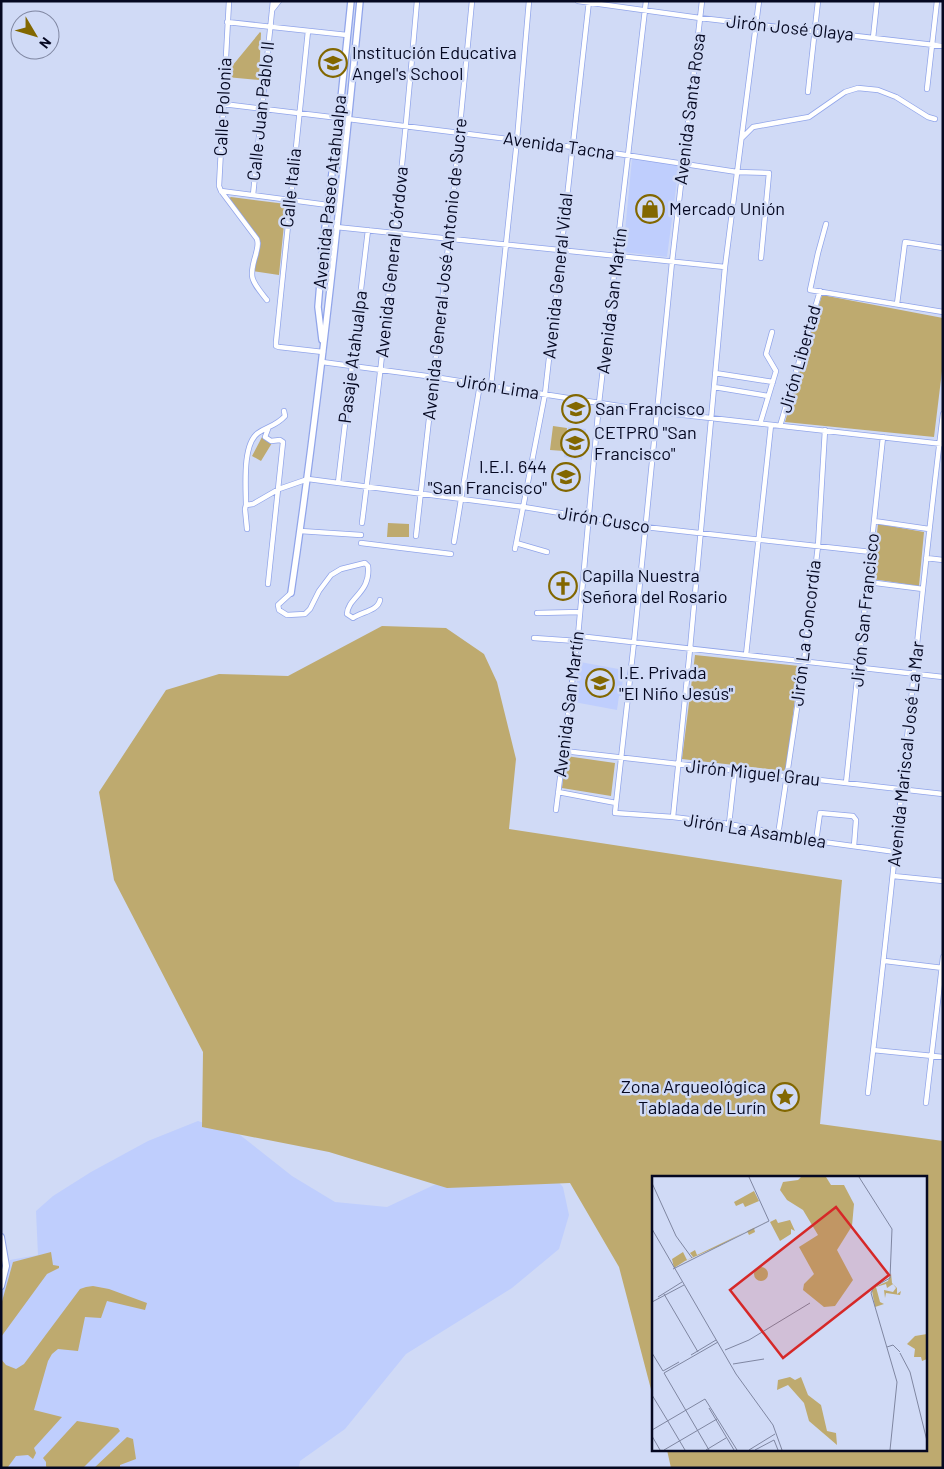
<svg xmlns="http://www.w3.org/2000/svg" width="944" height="1469" viewBox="0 0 944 1469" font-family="Barlow,sans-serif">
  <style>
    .built { fill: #bfcefd }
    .green { fill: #beaa6f }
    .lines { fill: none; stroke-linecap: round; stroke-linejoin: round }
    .minor-casing { stroke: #91a5ea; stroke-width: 6 }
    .tertiary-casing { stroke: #91a5ea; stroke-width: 8 }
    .secondary-casing { stroke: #91a5ea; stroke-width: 8 }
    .minor { stroke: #fff; stroke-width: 4.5 }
    .tertiary { stroke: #fff; stroke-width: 5.5 }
    .secondary { stroke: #fff; stroke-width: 6 }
    .labels { text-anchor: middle; stroke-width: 5; stroke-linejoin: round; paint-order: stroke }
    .street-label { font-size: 18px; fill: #050821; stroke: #d0daf6 }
    .poi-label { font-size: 18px; fill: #050821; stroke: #d0daf6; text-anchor: start }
    .inset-road { fill: none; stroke: #7f86a1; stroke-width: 1 }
    .view { fill: #d62828; fill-opacity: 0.15; stroke: #d62828; stroke-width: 2.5 }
    .inset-edge { fill: none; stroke: #050821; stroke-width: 2.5 }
  </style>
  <rect width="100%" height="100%" fill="#d0daf6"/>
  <path class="built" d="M632 159 679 165 667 257 623 252Z
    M568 427 586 429 582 460 564 457Z
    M555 466 579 470 576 489 552 485Z
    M580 662 624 670 621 696H619L617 710 574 702Z
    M198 1121 240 1135 292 1176 335 1202 387 1207 434 1185 482 1173 546 1169 563 1187 569 1215 559 1249 512 1288 406 1354 345 1429 300 1461 299 1468H1V1291L10 1260 38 1255 36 1211 53 1196 91 1172 148 1141Z"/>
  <path class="green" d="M260 32 261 33 259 80 226 77 228 71Z
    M231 197 286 204 279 275 252 271 261 243 229 198Z
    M822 295 943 318V363L934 437 785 422Z
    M553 426 567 428 564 451 550 450Z
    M262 437 272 443 261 461 252 456Z
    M388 523 409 524V537H387Z
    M878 524 924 532 919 586 872 579Z
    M382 626 446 628 484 654 497 682 516 759 509 829 842 880 820 1124 943 1141V1468H671L667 1450H925V1178H653V1397L619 1267 570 1183 447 1188 329 1152 202 1127 203 1052 114 880 99 792 166 690 219 674 288 676Z
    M695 655 799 666 786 771 682 759Z
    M566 756 615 763 611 796 562 788Z
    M51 1252 53 1265 59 1266V1268L47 1274 1 1337V1305L13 1262Z
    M93 1286 109 1289 147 1303 145 1310 107 1301 101 1318 85 1317 78 1351 58 1349 52 1354 48 1361 34 1410 62 1417 34 1448 36 1453 33 1459 28 1455 16 1456 8 1467H1V1359L6 1365 16 1369 24 1364 80 1289 86 1287Z
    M77 1421 118 1428 120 1431 83 1468H47L46 1466V1462L43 1458Z
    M127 1437 133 1439 136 1459 120 1465V1468H94Z"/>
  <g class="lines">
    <defs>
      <path id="minor" d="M229 1 219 186 221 191 257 239C259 245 257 248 256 254 248 279 252 281 267 300
        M578 1 700 18 943 46
        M702 1 672 262 634 642 615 813 673 817 729 824 816 841 896 852
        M272 10 279 1
        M227 22 347 35
        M308 31 276 342V346L279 347 323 352
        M873 38 877 1
        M927 89 937 1
        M808 92 818 1
        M223 104 339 118
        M348 119 573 147 737 172 769 173 761 258
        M742 138 753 127 809 117 845 92 858 88 878 90 896 97 928 117 935 119
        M221 191 328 205
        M253 195 273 1
        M826 224 818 253 810 290 943 312
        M336 227 725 267
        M897 304 905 242 943 248
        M322 362 434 377 657 412 943 444
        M715 373 773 382
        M491 386 517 140 529 1
        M714 387 768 396
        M284 411 285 416C276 426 268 426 258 433 242 444 246 488 246 505L253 504 279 489 308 479 524 507 645 527 871 552
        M760 424 776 371 766 354 772 332
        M780 426 820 291
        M338 483 368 230
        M246 505 245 509 247 529
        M874 521 929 529
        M362 523C384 349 402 176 417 1
        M300 531 361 535
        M416 536 449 239 472 1
        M454 542 480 384
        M361 543 451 554
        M516 543 547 552
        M515 549 545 394 589 1
        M926 558 943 560
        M868 582 923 589
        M268 584 283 442 280 440 271 441 265 437 268 429
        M291 593 278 605 279 610 287 615 305 614 310 609 319 591 331 575 341 569 365 563 368 566C371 593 348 597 347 614L353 618C361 612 378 611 380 600
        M537 613 580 612
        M578 636 943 677
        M534 638 577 641
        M746 655 771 425
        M564 751 943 794
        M846 783 883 437
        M558 792 616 803
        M556 810 578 636 599 403 646 1
        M673 817 690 649 725 267 759 1
        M729 824 735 770
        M778 835 804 661 818 546 825 430
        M816 841 820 813 853 816 856 820 854 846
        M893 876 943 881
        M885 961 943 968
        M873 1050 943 1057
        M868 1093C896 867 915 640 943 414
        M926 1103 943 957"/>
      <path id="tertiary" d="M322 340 318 307 324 236 339 118 351 1
        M291 593C320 397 341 199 360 1"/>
      <path id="secondary" d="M1 1237 6 1266 1 1286"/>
    </defs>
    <use href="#minor" class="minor-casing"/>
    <use href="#tertiary" class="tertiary-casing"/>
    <use href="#secondary" class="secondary-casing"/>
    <use href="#minor" class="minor"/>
    <use href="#tertiary" class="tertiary"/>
    <use href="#secondary" class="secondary"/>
  </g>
  <defs>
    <symbol id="school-ring" viewBox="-11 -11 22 22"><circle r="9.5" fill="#d0daf6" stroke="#826700" stroke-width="1.5"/><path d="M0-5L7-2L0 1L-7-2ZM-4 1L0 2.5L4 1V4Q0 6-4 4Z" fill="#826700"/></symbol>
    <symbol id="shop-ring" viewBox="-11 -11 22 22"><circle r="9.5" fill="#d0daf6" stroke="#826700" stroke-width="1.5"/><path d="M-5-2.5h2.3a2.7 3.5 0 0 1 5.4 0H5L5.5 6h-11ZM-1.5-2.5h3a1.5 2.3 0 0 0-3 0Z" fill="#826700"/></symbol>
    <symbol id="university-ring" viewBox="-11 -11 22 22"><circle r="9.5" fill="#d0daf6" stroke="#826700" stroke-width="1.5"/><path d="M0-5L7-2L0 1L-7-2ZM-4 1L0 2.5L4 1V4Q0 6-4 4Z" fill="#826700"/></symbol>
    <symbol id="church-ring" viewBox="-11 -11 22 22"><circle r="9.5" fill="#d0daf6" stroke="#826700" stroke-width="1.5"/><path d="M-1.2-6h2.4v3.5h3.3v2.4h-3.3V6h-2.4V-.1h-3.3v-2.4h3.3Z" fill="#826700"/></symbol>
    <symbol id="sight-ring" viewBox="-11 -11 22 22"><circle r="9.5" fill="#d0daf6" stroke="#826700" stroke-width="1.5"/><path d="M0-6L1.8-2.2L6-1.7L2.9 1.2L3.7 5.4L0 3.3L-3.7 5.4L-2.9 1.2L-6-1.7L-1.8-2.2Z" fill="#826700"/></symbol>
  </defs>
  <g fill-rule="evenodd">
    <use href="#school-ring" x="317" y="47" width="32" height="32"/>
    <use href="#shop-ring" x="634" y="193" width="32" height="32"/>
    <use href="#school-ring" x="560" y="393" width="32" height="32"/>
    <use href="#university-ring" x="559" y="427" width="32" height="32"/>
    <use href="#school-ring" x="550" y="461" width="32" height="32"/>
    <use href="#church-ring" x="547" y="570" width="32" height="32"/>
    <use href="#school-ring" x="584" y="667" width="32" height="32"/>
    <use href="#sight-ring" x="769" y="1081" width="32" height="32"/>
  </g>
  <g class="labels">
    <g class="street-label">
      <text transform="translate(790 28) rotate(6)" y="6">Jirón José Olaya</text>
      <text transform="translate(223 107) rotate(-87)" y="6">Calle Polonia</text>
      <text transform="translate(690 109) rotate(-83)" y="6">Avenida Santa Rosa</text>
      <text transform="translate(261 111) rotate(-84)" y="6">Calle Juan Pablo II</text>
      <text transform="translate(559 146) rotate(8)" y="6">Avenida Tacna</text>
      <text transform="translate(291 188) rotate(-84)" y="6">Calle Italia</text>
      <text transform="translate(330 192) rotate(-84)" y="6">Avenida Paseo Atahualpa</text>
      <text transform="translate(392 262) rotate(-84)" y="6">Avenida General Córdova</text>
      <text transform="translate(445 269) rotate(-84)" y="6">Avenida General José Antonio de Sucre</text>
      <text transform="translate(558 276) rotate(-84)" y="6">Avenida General Vidal</text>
      <text transform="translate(612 301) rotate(-83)" y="6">Avenida San Martín</text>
      <text transform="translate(353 357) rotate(-83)" y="6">Pasaje Atahualpa</text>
      <text transform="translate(800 359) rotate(-74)" y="6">Jirón Libertad</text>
      <text transform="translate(498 387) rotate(9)" y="6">Jirón Lima</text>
      <text transform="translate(604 520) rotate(9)" y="6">Jirón Cusco</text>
      <text transform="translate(865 610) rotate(-84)" y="6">Jirón San Francisco</text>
      <text transform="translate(806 633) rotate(-83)" y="6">Jirón La Concordia</text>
      <text transform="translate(569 704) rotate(-83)" y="6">Avenida San Martín</text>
      <text transform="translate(906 754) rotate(-84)" y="6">Avenida Mariscal José La Mar</text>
      <text transform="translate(753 773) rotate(6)" y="6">Jirón Miguel Grau</text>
      <text transform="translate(755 831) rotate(9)" y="6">Jirón La Asamblea</text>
    </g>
    <g class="poi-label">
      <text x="352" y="59">Institución Educativa<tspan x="352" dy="21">Angel's School</tspan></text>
      <text x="669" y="215">Mercado Unión</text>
      <text x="595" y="415">San Francisco</text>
      <text x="594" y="439">CETPRO "San<tspan x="594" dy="21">Francisco"</tspan></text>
      <text x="547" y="473" text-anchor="end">I.E.I. 644<tspan x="547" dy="21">"San Francisco"</tspan></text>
      <text x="582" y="582">Capilla Nuestra<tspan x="582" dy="21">Señora del Rosario</tspan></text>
      <text x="619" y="679">I.E. Privada<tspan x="619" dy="21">"El Niño Jesús"</tspan></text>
      <text x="766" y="1093" text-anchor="end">Zona Arqueológica<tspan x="766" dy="21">Tablada de Lurín</tspan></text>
    </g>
  </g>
  <g transform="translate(652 1176)">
    <rect width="275" height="275" fill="#d0daf6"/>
    <path d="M149 1H174L179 9H192L202 28 200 50 185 74 201 104 183 130 172 131 151 114 152 108 162 98 147 71 166 59 151 34 135 24 128 14 131 6 146 4ZM102 15 107 25 93 31 91 27 84 30 82 26ZM124 43 126 47 138 44 143 55 139 53V58L128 65 118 46ZM116 45 102 52 103 56 97 59 95 55 67 70 33 85 22 92 20 83 31 76 35 84 41 81 38 77 43 74 45 79ZM102 98a7 7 0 1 1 14 0a7 7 0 1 1-14 0ZM239 97 240 107 245 112V118L249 115 248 119 234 117 233 122 232 114 241 116 244 112 241 108 235 112 234 108 224 111 228 126 232 128 223 131 220 115 223 111 236 105ZM275 158V183L270 185 269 181H262L263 173 255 168 263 160ZM138 201 143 204 149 201 156 219 169 229 175 255 184 257 185 269 157 245 152 227 136 209 125 214 126 204Z" fill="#beaa6f"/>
    <path class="inset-road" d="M207 1 240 53 238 102 222 111 219 117 245 206 238 274M0 7 24 60 40 82M0 53 84 198 121 249 130 274M21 93 117 45 97 1M12 118 46 176M6 121 30 106M0 126 32 109M235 171 241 169 248 176M73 174 97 164 158 127M0 177 11 195M248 177 258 196 275 265M39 179 64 164M81 188 112 183M11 195 27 186M12 197 57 274M12 197 66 166M0 219 17 247M57 232 82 274M17 247 33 274M0 254 53 223 85 274M0 260 8 274M12 274 65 243M54 274 74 262M97 274 123 258M103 274 122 264 126 274"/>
    <path class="view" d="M184 31 237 99 131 182 78 114Z"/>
    <rect width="275" height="275" class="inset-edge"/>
  </g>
  <rect width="944" height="1469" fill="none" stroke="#050821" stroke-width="5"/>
  <g transform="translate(35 35) rotate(128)"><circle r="24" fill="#d0daf6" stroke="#7f86a1"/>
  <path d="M0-4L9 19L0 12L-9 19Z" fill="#826700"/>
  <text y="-8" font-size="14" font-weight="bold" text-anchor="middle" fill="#050821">N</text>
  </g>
</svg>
